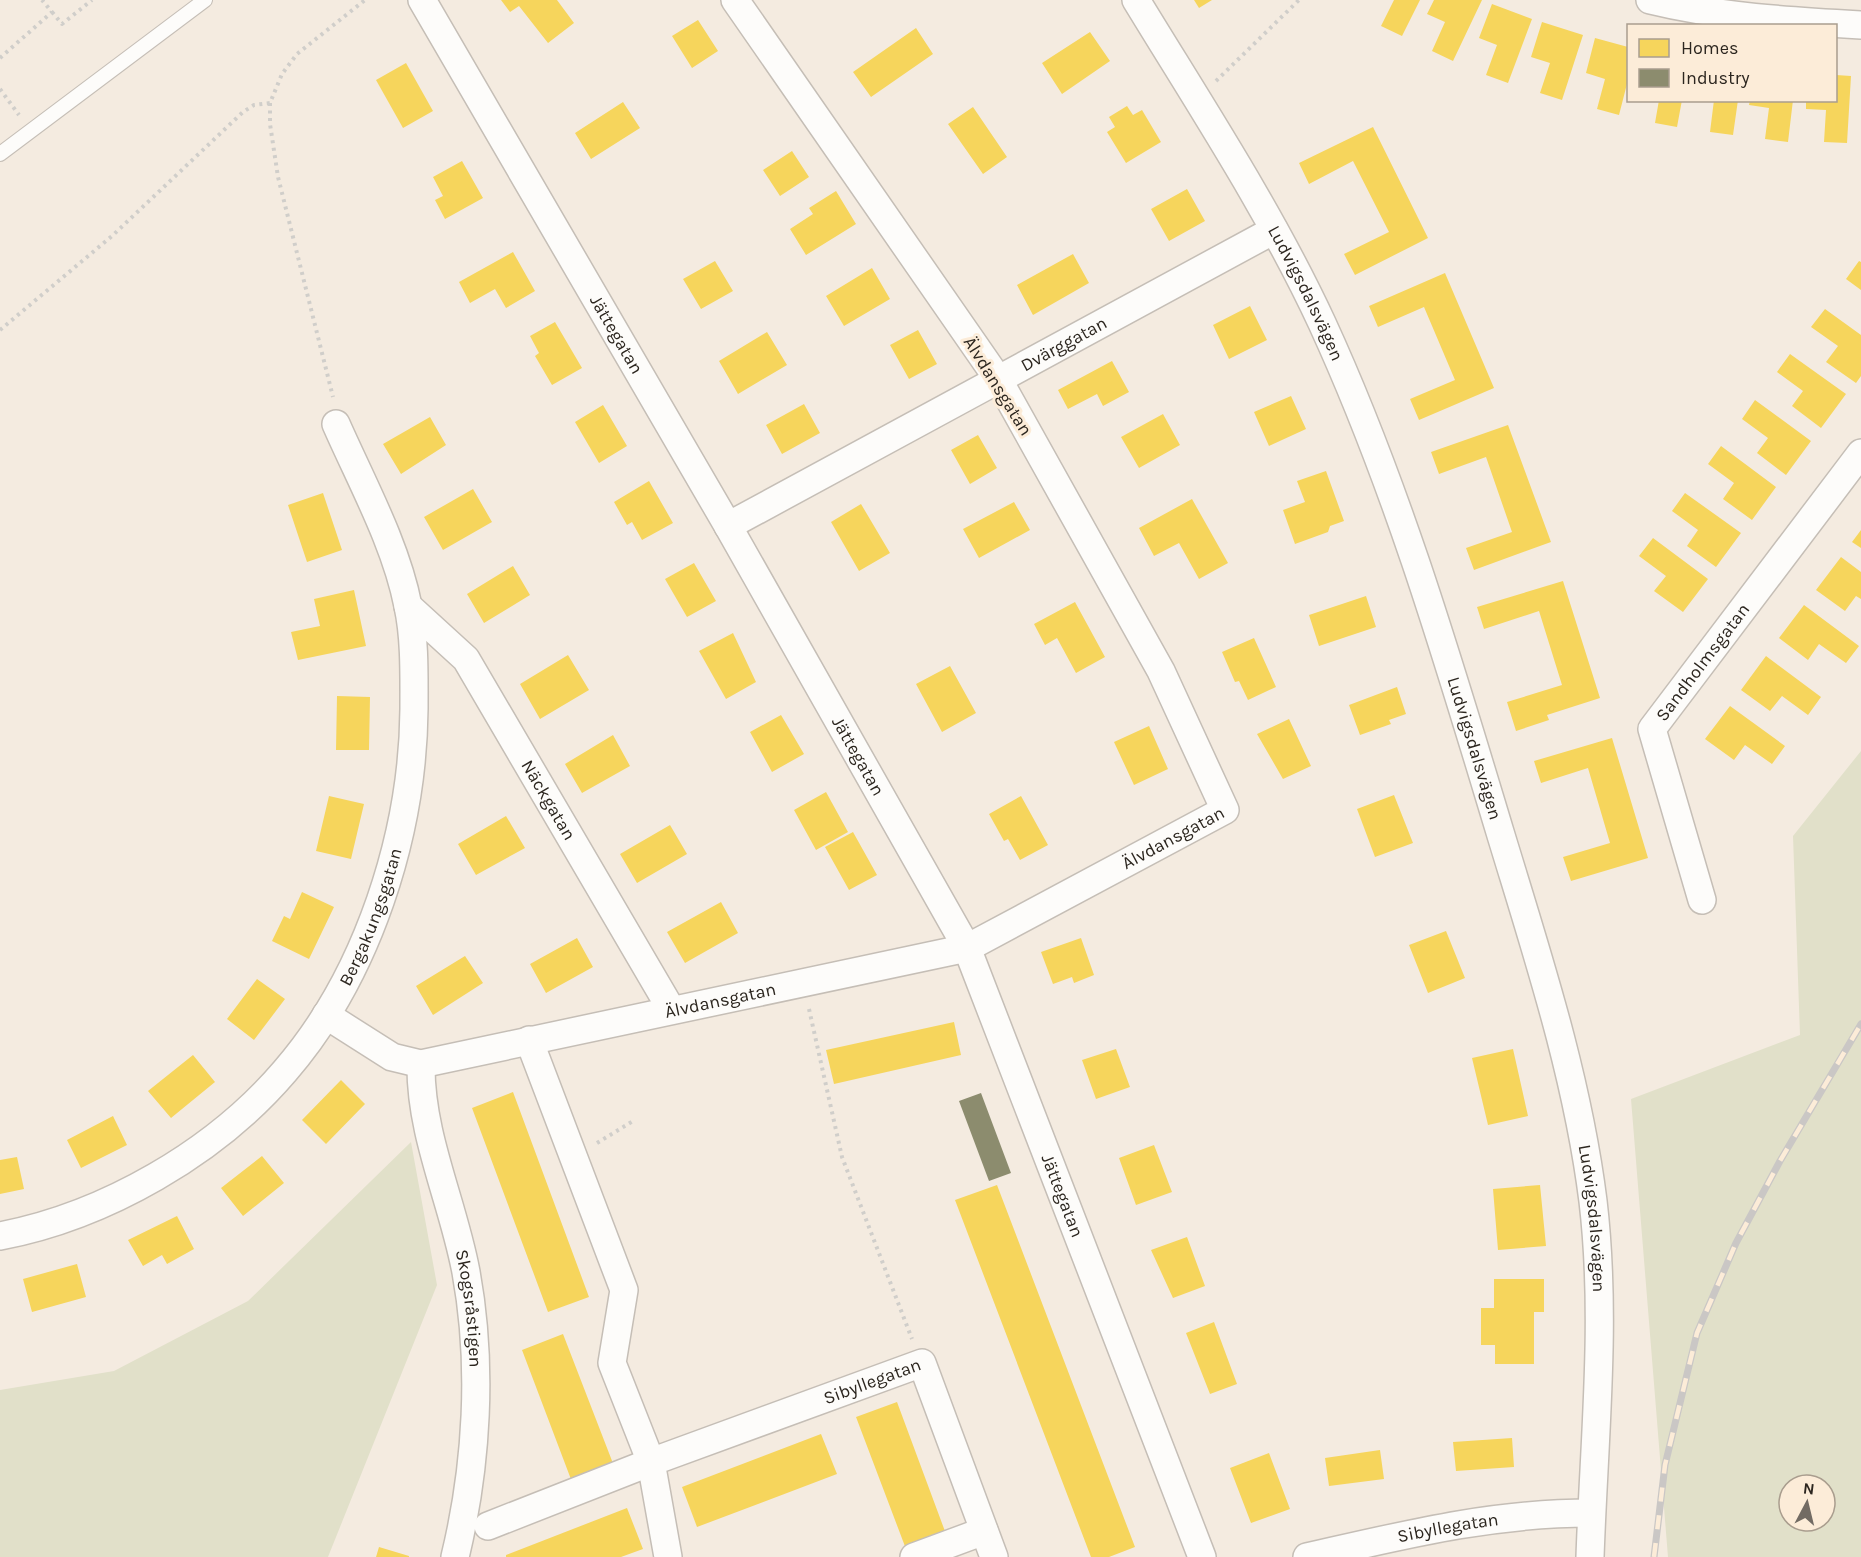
<svg xmlns="http://www.w3.org/2000/svg" width="1861" height="1557" viewBox="0 0 1861 1557" font-family="Karla,sans-serif">
  <style>
    .green { fill: #e1e0c9; fill-rule: evenodd }
    .homes { fill: #f6d55c }
    .industry { fill: #8c8c6e }
    .lines { fill: none; stroke-linecap: round; stroke-linejoin: round }
    .lane-casing { stroke: #c5beb6; stroke-width: 16 }
    .street-casing { stroke: #c5beb6; stroke-width: 30 }
    .path { stroke: #d0ceca; stroke-width: 4; stroke-dasharray: 3 4.5; stroke-linecap: butt }
    .lane { stroke: #fdfcfa; stroke-width: 14 }
    .street { stroke: #fdfcfa; stroke-width: 27 }
    .rail-casing { stroke: #cac7c5; stroke-width: 7 }
    .rail { stroke: #fcecd8; stroke-width: 4.5; stroke-dasharray: 14; stroke-linecap: butt }
    .labels { text-anchor: middle; stroke-width: 6; stroke-linejoin: round; paint-order: stroke }
    .street-label { font-size: 18px; fill: #2c261f; stroke: #fcecd8 }
  </style>
  <rect width="100%" height="100%" fill="#f4ebe0"/>
  <path class="green" d="M1861 751V1557H1668L1631 1099 1800 1035 1793 836ZM1789 1485H1825V1521H1789Z
    M411 1142 437 1285 328 1557H0V1390L114 1371 248 1301Z"/>
  <path class="homes" d="M501 0H557L574 23 548 43 519 6 510 12Z
    M1194 0H1212L1199 8Z
    M1394 0H1420L1402 36 1381 26Z
    M1434 0H1482L1453 61 1432 51 1445 22 1427 14Z
    M1492 4 1532 19 1508 83 1486 75 1497 45 1479 38Z
    M698 20 718 51 692 68 672 36Z
    M1542 22 1583 35 1562 100 1540 93 1550 63 1531 57Z
    M916 28 933 54 871 97 853 72Z
    M1090 32 1110 61 1062 94 1042 63Z
    M1595 38 1628 47V80L1619 115 1597 109 1605 79 1586 73Z
    M406 63 433 111 403 128 376 80Z
    M1836 75 1851 76 1847 143 1824 142 1826 110 1806 109V100H1836Z
    M1659 100H1682L1677 127 1655 123Z
    M1714 100H1738L1733 135 1710 132Z
    M1750 100H1793L1788 142 1765 139 1769 108 1749 105Z
    M623 102 640 128 591 159 575 133Z
    M1127 106 1133 115 1142 110 1161 142 1126 163 1107 132 1115 127 1109 117Z
    M973 107 1007 157 983 174 948 124Z
    M1373 127 1428 238 1355 275 1344 254 1389 232 1353 161 1309 184 1299 163Z
    M792 151 809 177 780 196 763 170Z
    M462 161 483 198 445 219 435 200 443 196 433 177Z
    M1187 189 1205 221 1169 241 1151 209Z
    M836 191 856 224 806 255 790 229 813 214 809 208Z
    M513 252 535 291 506 308 495 289 470 303 459 282Z
    M1073 254 1089 283 1033 315 1017 285Z
    M715 261 733 291 701 309 683 279Z
    M1859 261 1861 262V290L1846 279Z
    M872 268 890 299 844 326 826 296Z
    M1445 273 1494 388 1419 420 1410 399 1455 380 1424 307 1378 327 1369 306Z
    M1250 306 1267 340 1229 359 1213 325Z
    M1825 309 1861 335V376L1856 383 1826 362 1838 346 1811 327Z
    M555 322 582 368 552 385 535 356 539 353 530 336Z
    M918 330 937 364 909 379 890 345Z
    M767 332 787 365 738 394 719 361Z
    M1790 354 1846 394 1821 428 1792 406 1803 391 1777 372Z
    M1112 361 1129 392 1103 406 1097 394 1068 409 1058 390Z
    M1291 396 1306 429 1269 446 1254 412Z
    M1755 400 1811 441 1786 475 1757 453 1768 438 1742 419Z
    M804 404 820 433 782 454 766 425Z
    M603 405 627 446 599 463 575 422Z
    M1163 414 1180 445 1139 468 1121 437Z
    M430 417 446 445 401 474 383 444Z
    M1508 425 1551 542 1474 570 1466 548 1512 532 1486 457 1439 474 1431 452Z
    M978 435 997 468 970 484 951 450Z
    M1721 446 1776 487 1752 520 1723 499 1734 483 1708 464Z
    M1326 471 1344 521 1330 526 1328 532 1295 544 1283 510 1305 502 1297 481Z
    M649 481 673 523 642 540 632 522 627 525 614 502Z
    M473 489 492 522 443 550 424 517Z
    M323 493 342 550 307 562 288 505Z
    M1685 493 1741 533 1716 567 1687 546 1698 530 1672 511Z
    M1192 499 1228 563 1199 579 1179 543 1154 556 1139 528Z
    M1014 502 1030 530 979 558 963 529Z
    M861 504 890 553 859 571 831 522Z
    M1861 530V548L1852 542Z
    M1653 538 1708 579 1683 612 1654 591 1666 576 1639 556Z
    M1841 557 1861 572V599L1856 596 1845 611 1816 590Z
    M694 563 716 601 687 617 665 579Z
    M513 566 530 595 484 623 467 594Z
    M1563 581 1600 698 1547 715 1549 720 1516 731 1507 702 1562 685 1539 611 1484 629 1477 607Z
    M354 590 366 646 298 660 291 632 320 626 314 599Z
    M1366 596 1376 627 1319 646 1309 615Z
    M1075 602 1105 657 1076 673 1057 638 1045 645 1034 624Z
    M1804 605 1859 646 1846 663 1819 644 1808 660 1779 638Z
    M733 633 756 682 726 699 699 651Z
    M1254 638 1276 687 1248 700 1239 681 1235 682 1222 652Z
    M568 655 589 690 540 719 520 684Z
    M1766 656 1821 697 1808 715 1782 696 1770 711 1741 690Z
    M950 666 976 713 942 732 916 684Z
    M1397 687 1406 714 1389 720 1391 724 1360 735 1349 705Z
    M337 696 370 697 369 750H336Z
    M1730 706 1785 746 1772 764 1745 745 1734 760 1705 739Z
    M781 715 804 754 772 772 750 732Z
    M1289 719 1311 766 1283 779 1257 734Z
    M1149 726 1168 769 1134 785 1114 742Z
    M613 735 630 766 582 793 565 764Z
    M1612 738 1648 858 1571 881 1563 857 1610 843 1588 768 1541 783 1534 761Z
    M826 792 848 832 816 850 794 810Z
    M1394 795 1413 843 1375 857 1357 809Z
    M329 796 364 804 351 859 316 851Z
    M1021 796 1048 845 1020 860 1008 839 1004 841 989 814Z
    M506 816 525 848 476 875 458 844Z
    M670 825 687 854 637 883 620 854Z
    M853 832 877 875 849 890 825 847Z
    M302 892 334 907 309 959 272 941 284 916 290 919Z
    M721 902 738 933 685 963 667 932Z
    M1446 931 1465 978 1428 993 1409 945Z
    M577 938 593 967 546 993 530 964Z
    M1081 938 1094 975 1074 983 1072 977 1053 984 1041 952Z
    M465 956 483 983 433 1015 416 986Z
    M257 979 285 999 254 1040 227 1019Z
    M954 1022 961 1055 834 1084 826 1050Z
    M1116 1049 1130 1087 1096 1099 1082 1060Z
    M1513 1049 1528 1116 1488 1125 1472 1058Z
    M193 1055 215 1082 171 1118 148 1091Z
    M341 1080 365 1104 326 1144 302 1120Z
    M513 1092 589 1297 548 1312 472 1108Z
    M113 1116 127 1145 81 1168 67 1140Z
    M1154 1145 1172 1192 1136 1205 1119 1158Z
    M262 1156 284 1183 243 1216 221 1188Z
    M17 1157 24 1189 0 1194V1160Z
    M997 1185 1135 1547 1109 1557H1091L955 1200Z
    M1540 1185 1546 1246 1498 1250 1493 1189Z
    M177 1216 194 1249 167 1264 162 1255 143 1266 128 1240Z
    M1187 1237 1205 1286 1173 1298 1151 1250Z
    M77 1264 86 1297 32 1312 23 1279Z
    M1494 1279H1544V1312H1534V1364H1495V1345H1481V1308H1494Z
    M1214 1322 1237 1384 1210 1394 1186 1333Z
    M563 1334 614 1466 572 1482 522 1350Z
    M897 1402 946 1534 906 1549 856 1417Z
    M821 1434 837 1474 697 1527 682 1487Z
    M1512 1438 1514 1467 1456 1471 1453 1442Z
    M1380 1450 1384 1479 1329 1486 1325 1458Z
    M1269 1453 1290 1509 1251 1523 1230 1468Z
    M627 1508 643 1549 621 1557H506V1555Z
    M379 1547 409 1556V1557H376Z"/>
  <path class="industry" d="M981 1093 1011 1173 989 1181 959 1101Z"/>
  <g class="lines">
    <defs>
      <path id="lane" d="M0 154 205 0"/>
      <g id="street">
        <path id="s1" d="M422 0 728 526 967 948 1202 1557"/>
        <path id="s2" d="M1136 0C1200 105 1270 211 1322 323 1397 486 1448 660 1500 832 1537 954 1577 1074 1593 1201 1607 1319 1594 1439 1590 1557"/>
        <path d="M1650 0C1719 17 1790 21 1861 25"/>
        <path id="s3" d="M728 526 1274 230"/>
        <path id="s4" d="M408 606 466 659 671 1009"/>
        <path id="s5" d="M1702 900 1652 729 1861 453"/>
        <path id="s6" d="M326 1015 392 1057 421 1064 967 948 1225 810 1161 671 998 379 735 0"/>
        <path id="s7" d="M421 1064C420 1135 453 1202 466 1272 483 1365 477 1466 455 1557"/>
        <path id="s8" d="M0 1236C105 1216 215 1153 285 1071 368 975 413 834 414 709 414 676 415 638 408 606 396 544 361 481 336 424"/>
        <path d="M488 1526 651 1462 612 1363 624 1290 529 1040"/>
        <path id="s9" d="M668 1557 651 1462 922 1363 994 1557"/>
        <path d="M914 1557 984 1531"/>
        <path id="s10" d="M1307 1557C1404 1535 1491 1513 1591 1513"/>
      </g>
    </defs>
    <use href="#lane" class="lane-casing"/>
    <use href="#street" class="street-casing"/>
    <path class="path" d="M52 12 62 24 92 0
      M0 58 52 12 42 0
      M1216 81 1299 0
      M0 89 19 115
      M270 103V124L278 177 333 397
      M0 330 112 236 243 112 254 105 270 103 282 74 297 54 365 0
      M809 1009 842 1157 912 1339
      M597 1143 633 1121"/>
    <use href="#lane" class="lane"/>
    <use href="#street" class="street"/>
    <defs>
      <path id="rail" d="M1654 1557 1665 1465 1697 1333 1736 1243 1780 1161 1861 1024"/>
    </defs>
    <use href="#rail" class="rail-casing"/>
    <use href="#rail" class="rail"/>
  </g>
  <g class="labels">
    <g class="street-label">
      <text dy="6" stroke="none"><textPath href="#s2" startOffset="339">Ludvigsdalsvägen</textPath></text>
      <text dy="6" stroke="none"><textPath href="#s1" startOffset="387">Jättegatan</textPath></text>
      <text dy="6" stroke="none"><textPath href="#s3" startOffset="382">Dvärggatan</textPath></text>
      <text transform="translate(998 386) rotate(58)" y="6">Älvdansgatan</text>
      <text dy="6" stroke="none"><textPath href="#s5" startOffset="262">Sandholmsgatan</textPath></text>
      <text dy="6" stroke="none"><textPath href="#s2" startOffset="825">Ludvigsdalsvägen</textPath></text>
      <text dy="6" stroke="none"><textPath href="#s1" startOffset="873">Jättegatan</textPath></text>
      <text dy="6" stroke="none"><textPath href="#s4" startOffset="242">Näckgatan</textPath></text>
      <text dy="6" stroke="none"><textPath href="#s6" startOffset="900">Älvdansgatan</textPath></text>
      <text dy="6" stroke="none"><textPath href="#s8" startOffset="513">Bergakungsgatan</textPath></text>
      <text dy="6" stroke="none"><textPath href="#s6" startOffset="414">Älvdansgatan</textPath></text>
      <text dy="6" stroke="none"><textPath href="#s1" startOffset="1359">Jättegatan</textPath></text>
      <text dy="6" stroke="none"><textPath href="#s2" startOffset="1311">Ludvigsdalsvägen</textPath></text>
      <text dy="6" stroke="none"><textPath href="#s7" startOffset="250">Skogsråstigen</textPath></text>
      <text dy="6" stroke="none"><textPath href="#s9" startOffset="332">Sibyllegatan</textPath></text>
      <text dy="6" stroke="none"><textPath href="#s10" startOffset="144">Sibyllegatan</textPath></text>
    </g>
  </g>
  <rect x="1627" y="24" width="210" height="78" fill="#fcecd8" stroke="#a99d8e" stroke-width="1.5"/>
  <rect x="1639" y="39" width="30" height="18" fill="#f6d55c" stroke="#a99d8e" stroke-width="1.5"/>
  <text x="1681" y="54" font-size="18" fill="#2c261f">Homes</text>
  <rect x="1639" y="69" width="30" height="18" fill="#8c8c6e" stroke="#a99d8e" stroke-width="1.5"/>
  <text x="1681" y="84" font-size="18" fill="#2c261f">Industry</text>
  <g transform="translate(1807 1503) rotate(7)"><circle r="28" fill="#fcecd8" stroke="#a99d8e" stroke-width="1.5"/>
  <path d="M0-4.5L10 22L0 15L-10 22Z" fill="#726b63"/>
  <text y="-9" font-size="16" font-weight="bold" text-anchor="middle" fill="#2c261f">N</text>
  </g>
</svg>
